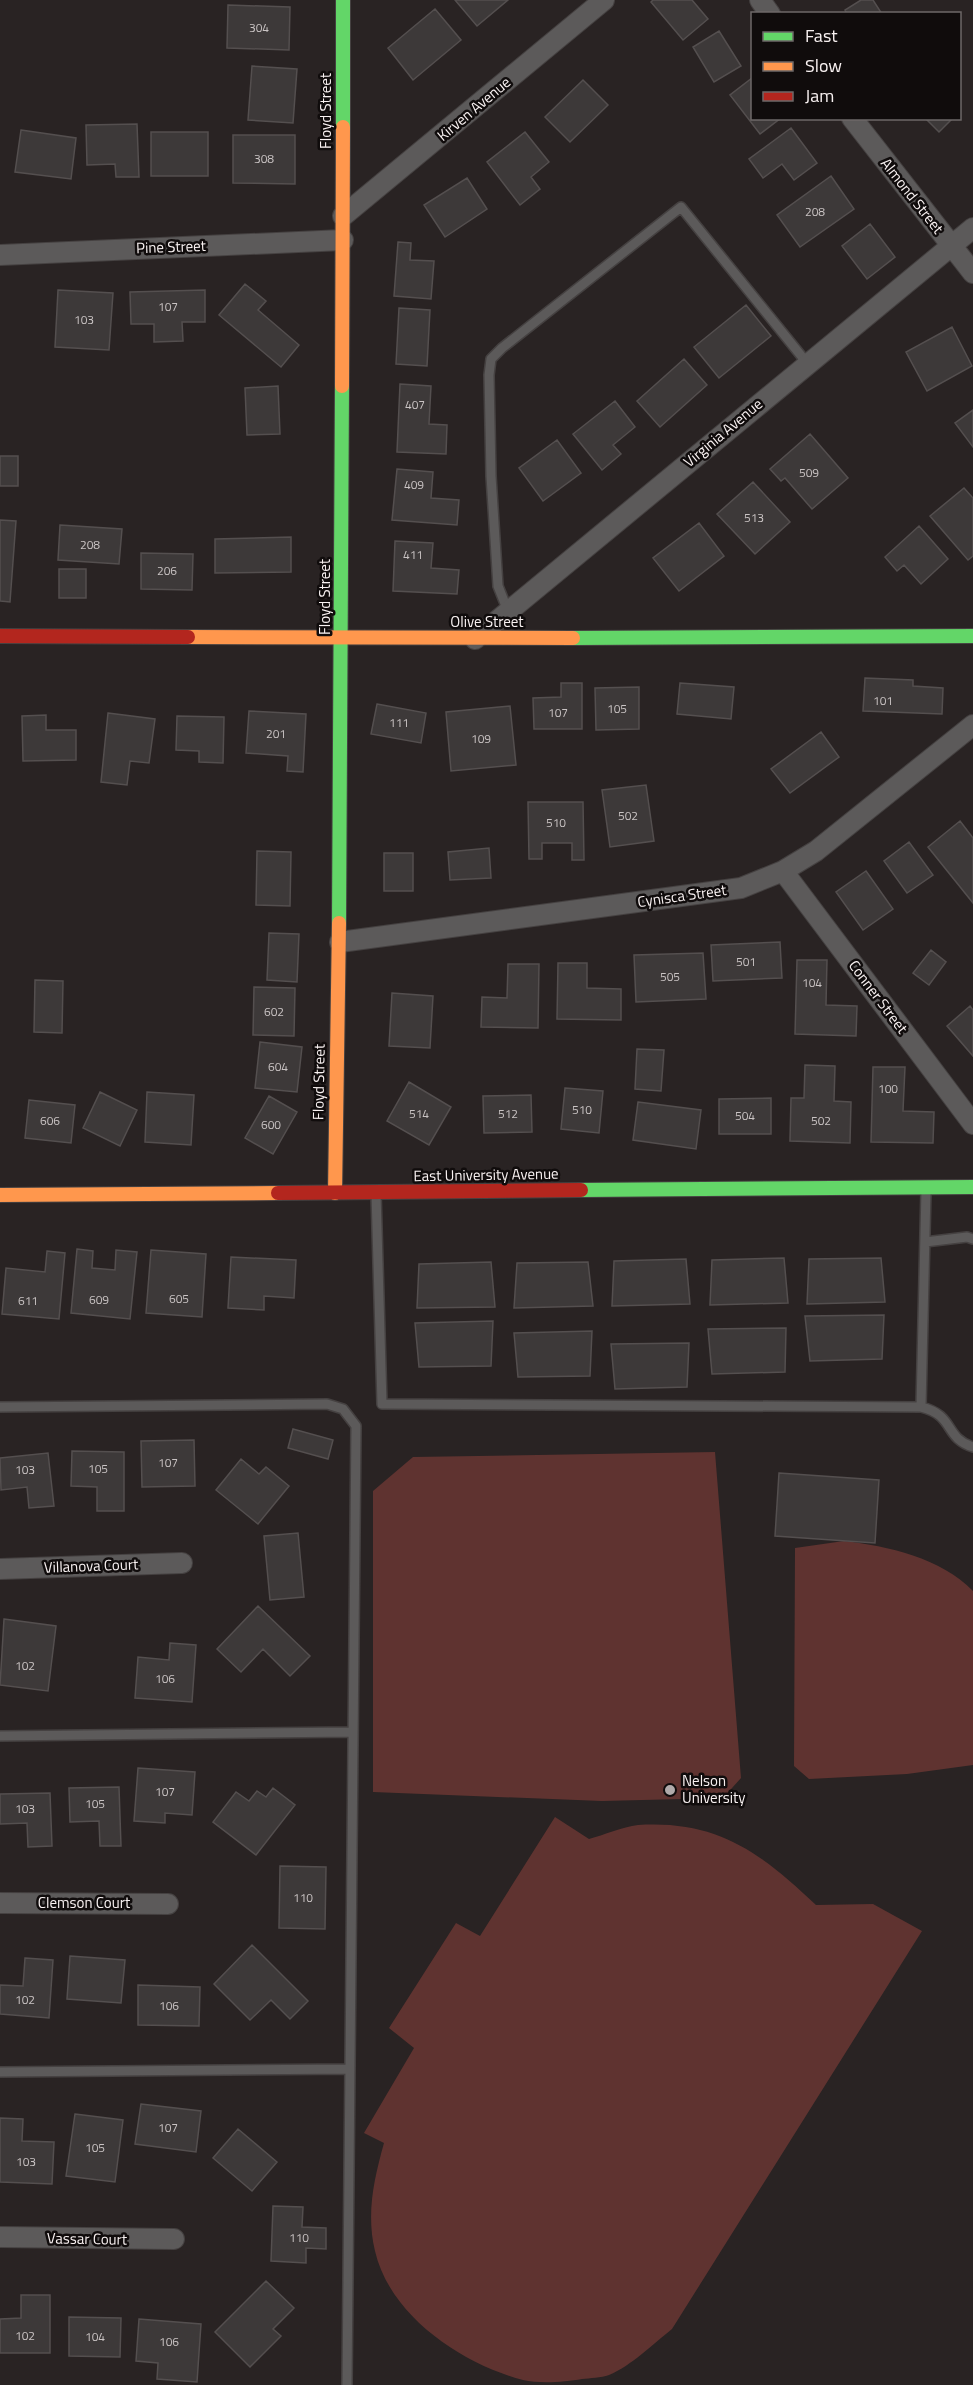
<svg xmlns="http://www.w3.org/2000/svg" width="973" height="2385" viewBox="0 0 973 2385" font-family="'Titillium Web',sans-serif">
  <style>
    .green { fill: #5f3330 }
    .building { fill: #3d3939; stroke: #544f4f; stroke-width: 1.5 }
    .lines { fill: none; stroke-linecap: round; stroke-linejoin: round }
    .lane-casing { stroke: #454141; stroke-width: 12 }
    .street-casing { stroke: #454141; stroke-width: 22 }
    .fast-casing { stroke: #454141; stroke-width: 16 }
    .slow-casing { stroke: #454141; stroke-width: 16 }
    .jam-casing { stroke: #454141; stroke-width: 16 }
    .lane { stroke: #5c5a5a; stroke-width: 9 }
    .street { stroke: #5c5a5a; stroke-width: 20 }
    .fast { stroke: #63d668; stroke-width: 14 }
    .slow { stroke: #ff974d; stroke-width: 14 }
    .jam { stroke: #b3261e; stroke-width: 14 }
    .poi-dot { fill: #b0aaaa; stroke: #100c0c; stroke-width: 2 }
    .labels { text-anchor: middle; stroke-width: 5; stroke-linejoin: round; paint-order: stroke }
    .number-label { font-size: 12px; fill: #cac4c4 }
    .street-label { font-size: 15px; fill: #f9f2f2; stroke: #100c0c }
    .poi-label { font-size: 15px; fill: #f9f2f2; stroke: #100c0c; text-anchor: start }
  </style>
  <rect width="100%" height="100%" fill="#292323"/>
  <path class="green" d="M715 1452 741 1778 723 1798 602 1801 373 1792V1491L413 1457Z
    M844 1541C888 1546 941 1558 973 1591V1765L907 1774 809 1779 794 1766 795 1548Z
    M555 1817 589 1839C604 1835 622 1827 638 1825 718 1820 761 1853 816 1905L873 1904 922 1931 672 2329C653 2344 631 2366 609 2375 601 2378 590 2378 582 2379 565 2382 540 2384 523 2380 462 2364 390 2316 375 2251 366 2214 374 2179 384 2143L364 2133 414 2048 389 2028 456 1923 480 1936Z"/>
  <path class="building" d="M455 0H508L477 26Z
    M653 0H692L708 19 683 40 651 2Z
    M861 0H873L882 14H847L845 10Z
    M228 5 290 7 289 50 227 48Z
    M435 9 461 40 413 80 388 48Z
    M719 31 741 66 714 82 693 47Z
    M252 66 297 69 293 123 248 120Z
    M752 78V118H781L760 134 730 95Z
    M583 80 608 105 570 142 545 117Z
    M925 118H953L939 132Z
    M137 124 139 177H116L115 164 87 165 86 125Z
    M791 128 817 163 794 180 782 164 763 178 749 159Z
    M21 130 76 138 71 179 15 172Z
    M151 132H208V176H151Z
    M525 132 549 162 531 177 540 189 520 205 487 162Z
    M233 135H295V184L233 183Z
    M831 176 854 209 800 247 777 215Z
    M467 178 487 209 445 237 424 205Z
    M870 224 895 257 867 279 842 246Z
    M398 242 411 243 410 260 434 261 431 299 394 296Z
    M245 284 266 301 258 310 299 345 281 367 219 315Z
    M58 290 113 293 109 350 55 347Z
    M205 290V322H182L183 341 154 342V324H131L130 292Z
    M746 305 771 336 719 378 694 347Z
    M399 308 430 310 427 366 396 364Z
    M952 327 972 366 927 391 906 352Z
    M684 359 707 385 660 427 637 401Z
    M400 384 431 386 429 424 447 425 446 454 397 452Z
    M278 386 280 434 247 435 245 388Z
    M615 401 635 427 613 445 621 454 602 470 573 434Z
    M973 410V447L955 423Z
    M810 434 848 478 812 509 785 478 781 481 770 469Z
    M557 440 581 473 543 501 519 468Z
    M0 456H18V486H0Z
    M397 469 433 472 431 498 459 500 457 525 392 520Z
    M753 482 790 522 755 554 717 514Z
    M964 488 973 498V556L968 560 930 516Z
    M0 520 16 521 10 602 0 601Z
    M699 523 724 556 679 591 653 558Z
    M60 525 122 529 119 564 58 560Z
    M919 526 948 559 921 584 904 565 897 571 885 557Z
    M291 537V572L215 573V539Z
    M395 541 433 543 431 568 459 570 457 594 393 591Z
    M141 553 193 554 192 590 141 589Z
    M59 569H86V598H59Z
    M865 678 913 680V686L943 688 942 714 863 711Z
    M561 683H582V729H534L533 698 561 697Z
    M680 683 734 687 731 719 677 714Z
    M639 687V729L596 730 595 688Z
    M377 704 426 713 421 743 371 734Z
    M510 706 516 765 451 771 446 712Z
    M249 711 306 714 303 772 287 771 288 756 246 753Z
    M108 713 155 719 149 763 130 761 127 785 101 782Z
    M46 715V730H76V760L23 761 22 716Z
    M177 716 224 717 223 763 199 762V751L176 750Z
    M821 732 839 757 790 793 771 769Z
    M646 785 654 841 610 847 602 790Z
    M528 802H583L584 860H572V843H542V859H529Z
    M960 821 973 838V903L928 847Z
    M909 842 933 875 907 893 884 861Z
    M489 848 491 878 450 880 448 852Z
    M257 851 291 852 290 906 256 905Z
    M384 853H413V891H384Z
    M866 871 893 909 863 930 836 892Z
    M269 933 299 934 297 982 267 980Z
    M780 942 782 978 713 981 711 945Z
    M931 950 946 962 929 985 913 973Z
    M703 953 706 999 636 1002 634 955Z
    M797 960H827L826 1005 857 1006 856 1036 795 1034Z
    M558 963H587V988L621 989V1020L557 1019Z
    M508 964H539L538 1028 481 1027 482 997 507 998Z
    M35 980 63 981 62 1033 34 1032Z
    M254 987 295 988 294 1036 253 1035Z
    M392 993 433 996 430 1048 389 1046Z
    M970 1006 973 1010V1056L947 1026Z
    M260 1042 302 1047 297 1092 255 1088Z
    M637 1049 664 1050 661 1091 635 1089Z
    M805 1065 835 1066 834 1101 851 1102 850 1143 790 1141 791 1098H804Z
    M873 1067H905L903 1111 934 1112 933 1143 871 1142Z
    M409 1082 451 1107 429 1145 387 1121Z
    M565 1088 603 1091 599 1133 561 1129Z
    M100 1092 137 1110 120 1146 83 1128Z
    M147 1092 194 1095 191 1145 145 1142Z
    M531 1095 532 1132 484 1133 483 1096Z
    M269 1096 297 1112 273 1154 245 1138Z
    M771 1098V1134H719V1099Z
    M29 1100 75 1105 71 1143 25 1138Z
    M638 1102 701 1110 696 1149 633 1140Z
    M77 1249 93 1251 92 1268 115 1270 116 1250 137 1252 130 1319 71 1313Z
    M151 1250 206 1254 202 1317 146 1313Z
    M47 1251 65 1253 59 1319 2 1314 6 1268 45 1272Z
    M231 1257 296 1260 294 1298 264 1296V1310L228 1308Z
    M784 1258 788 1303 710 1305 712 1260Z
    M881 1258 885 1302 807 1304 809 1259Z
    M686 1259 690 1304 612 1306 614 1261Z
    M491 1262 495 1307 417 1308 419 1264Z
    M588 1262 593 1306 514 1308 517 1263Z
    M884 1315 882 1359 810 1361 805 1316Z
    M493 1321 491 1366 419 1367 415 1323Z
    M786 1328 785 1372 712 1374 708 1329Z
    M592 1331 590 1376 518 1377 514 1333Z
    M689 1343 687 1387 615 1389 611 1344Z
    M293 1429 333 1440 328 1459 288 1448Z
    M194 1440 195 1486 142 1487 141 1441Z
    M72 1451 124 1452V1511H97V1487L71 1486Z
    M48 1453 54 1506 29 1508 27 1487 1 1490 0 1458Z
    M241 1459 259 1474 266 1467 289 1486 258 1524 216 1490Z
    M779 1473 879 1480 875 1543 775 1536Z
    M298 1533 304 1597 270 1600 264 1536Z
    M258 1606 310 1656 290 1676 263 1649 241 1672 217 1649Z
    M4 1619 56 1626 48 1691 0 1685Z
    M170 1643 196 1645 192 1702 135 1698 138 1657 169 1660Z
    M138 1768 195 1772 192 1815 165 1813V1823L134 1821Z
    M119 1787 121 1846H100L99 1821 70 1822 69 1788Z
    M273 1788 295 1805 256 1855 213 1822 236 1792 249 1801 257 1791 266 1797Z
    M50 1793 52 1846 28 1847 27 1823 0 1824V1794Z
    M280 1866 326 1867 325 1929 279 1928Z
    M252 1945 308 2001 290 2019 271 2000 250 2020 214 1984Z
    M70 1956 125 1960 121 2003 67 1999Z
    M25 1958 53 1960 49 2018 0 2014V1985L23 1986Z
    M138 1985 200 1987 199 2026 138 2025Z
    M141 2104 201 2111 196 2152 135 2144Z
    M75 2114 123 2120 115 2182 66 2176Z
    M0 2118 23 2119 22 2141 54 2142 52 2184 0 2182Z
    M238 2129 277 2162 252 2191 213 2158Z
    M273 2206 303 2207 302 2227 326 2228V2249L306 2248V2263L271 2261Z
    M266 2281 294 2308 273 2329 281 2336 250 2367 215 2332Z
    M21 2295H50V2353H0V2319L21 2318Z
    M69 2317 121 2318 120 2357 69 2356Z
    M139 2319 201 2324 197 2382 157 2379 158 2363 136 2361Z"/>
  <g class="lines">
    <defs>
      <path id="lane" d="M508 611 498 586 491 476 489 375 491 359 502 348 681 207 807 363
        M376 1193 382 1404 921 1407 926 1190
        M925 1242 967 1237 973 1239
        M0 1407 327 1404 343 1409 356 1426 347 2385
        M921 1407C955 1415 944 1438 973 1447
        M0 1736 353 1732
        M0 2072 350 2069"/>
      <path id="street" d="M760 0 770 14
        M852 118 973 273
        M343 216 604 0
        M0 255 343 240
        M475 639 973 228
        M783 871 973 1124
        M340 942 741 888 783 871 816 851 973 725
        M0 1569 182 1563
        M0 1903 168 1904
        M0 2237 174 2239"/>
      <path id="fast" d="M343 127V0
        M573 638 973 636
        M339 923 342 386
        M581 1190 973 1187"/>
      <path id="slow" d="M342 386 343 127
        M188 637 573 638
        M335 1193 339 923
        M0 1195 278 1193"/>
      <path id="jam" d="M0 636 188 637
        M278 1193 581 1190"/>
    </defs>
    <use href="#lane" class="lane-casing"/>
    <use href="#street" class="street-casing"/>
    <use href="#fast" class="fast-casing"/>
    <use href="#slow" class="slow-casing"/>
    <use href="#jam" class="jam-casing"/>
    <use href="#lane" class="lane"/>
    <use href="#street" class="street"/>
    <use href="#fast" class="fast"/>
    <use href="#slow" class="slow"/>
    <use href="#jam" class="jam"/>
  </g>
  <circle class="poi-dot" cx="670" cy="1790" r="6"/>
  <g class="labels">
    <g class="number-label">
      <text x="259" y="32">304</text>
      <text x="264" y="163">308</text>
      <text x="815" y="216">208</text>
      <text x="168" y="311">107</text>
      <text x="84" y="324">103</text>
      <text x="415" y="409">407</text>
      <text x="809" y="477">509</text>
      <text x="414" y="489">409</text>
      <text x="754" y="522">513</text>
      <text x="90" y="549">208</text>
      <text x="413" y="559">411</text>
      <text x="167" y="575">206</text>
      <text x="883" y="705">101</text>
      <text x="617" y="713">105</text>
      <text x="558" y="717">107</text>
      <text x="399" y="727">111</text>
      <text x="276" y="738">201</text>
      <text x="481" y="743">109</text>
      <text x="628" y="820">502</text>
      <text x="556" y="827">510</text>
      <text x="746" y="966">501</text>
      <text x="670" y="981">505</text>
      <text x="812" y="987">104</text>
      <text x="274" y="1016">602</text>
      <text x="278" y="1071">604</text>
      <text x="888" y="1093">100</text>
      <text x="582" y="1114">510</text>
      <text x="419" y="1118">514</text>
      <text x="508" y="1118">512</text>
      <text x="745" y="1120">504</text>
      <text x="50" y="1125">606</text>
      <text x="821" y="1125">502</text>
      <text x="271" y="1129">600</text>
      <text x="179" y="1303">605</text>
      <text x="99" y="1304">609</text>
      <text x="28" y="1305">611</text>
      <text x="168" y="1467">107</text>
      <text x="98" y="1473">105</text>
      <text x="25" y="1474">103</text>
      <text x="25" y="1670">102</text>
      <text x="165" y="1683">106</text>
      <text x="165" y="1796">107</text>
      <text x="95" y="1808">105</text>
      <text x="25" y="1813">103</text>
      <text x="303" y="1902">110</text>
      <text x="25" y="2004">102</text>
      <text x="169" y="2010">106</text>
      <text x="168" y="2132">107</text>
      <text x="95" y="2152">105</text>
      <text x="26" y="2166">103</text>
      <text x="299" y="2242">110</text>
      <text x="25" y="2340">102</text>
      <text x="95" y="2341">104</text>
      <text x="169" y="2346">106</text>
    </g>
    <g class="street-label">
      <text transform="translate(474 109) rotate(-40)" y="5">Kirven Avenue</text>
      <text transform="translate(326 111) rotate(-90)" y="5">Floyd Street</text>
      <text transform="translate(912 196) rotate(52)" y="5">Almond Street</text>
      <text transform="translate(171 247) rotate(-2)" y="5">Pine Street</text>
      <text transform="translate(723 433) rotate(-40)" y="5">Virginia Avenue</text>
      <text transform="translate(325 597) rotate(-90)" y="5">Floyd Street</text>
      <text x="487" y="627">Olive Street</text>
      <text transform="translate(682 896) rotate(-8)" y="5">Cynisca Street</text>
      <text transform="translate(878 997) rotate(53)" y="5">Conner Street</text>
      <text transform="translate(319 1082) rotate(-89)" y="5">Floyd Street</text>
      <text transform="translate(486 1175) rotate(-1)" y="5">East University Avenue</text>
      <text transform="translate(91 1566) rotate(-2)" y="5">Villanova Court</text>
      <text x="84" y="1908">Clemson Court</text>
      <text transform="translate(87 2239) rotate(1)" y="5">Vassar Court</text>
    </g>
    <g class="poi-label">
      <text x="682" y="1786">Nelson<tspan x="682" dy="17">University</tspan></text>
    </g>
  </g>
  <rect x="751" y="12" width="210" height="108" fill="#100c0c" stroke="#6d6868" stroke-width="1.5"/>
  <rect x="763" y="32" width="30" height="9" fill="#63d668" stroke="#6d6868" stroke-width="1.5"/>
  <text x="805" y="42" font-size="18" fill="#f9f2f2">Fast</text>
  <rect x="763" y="62" width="30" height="9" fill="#ff974d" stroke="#6d6868" stroke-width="1.5"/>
  <text x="805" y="72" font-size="18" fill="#f9f2f2">Slow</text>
  <rect x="763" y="92" width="30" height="9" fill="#b3261e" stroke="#6d6868" stroke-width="1.5"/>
  <text x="805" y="102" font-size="18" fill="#f9f2f2">Jam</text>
</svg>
